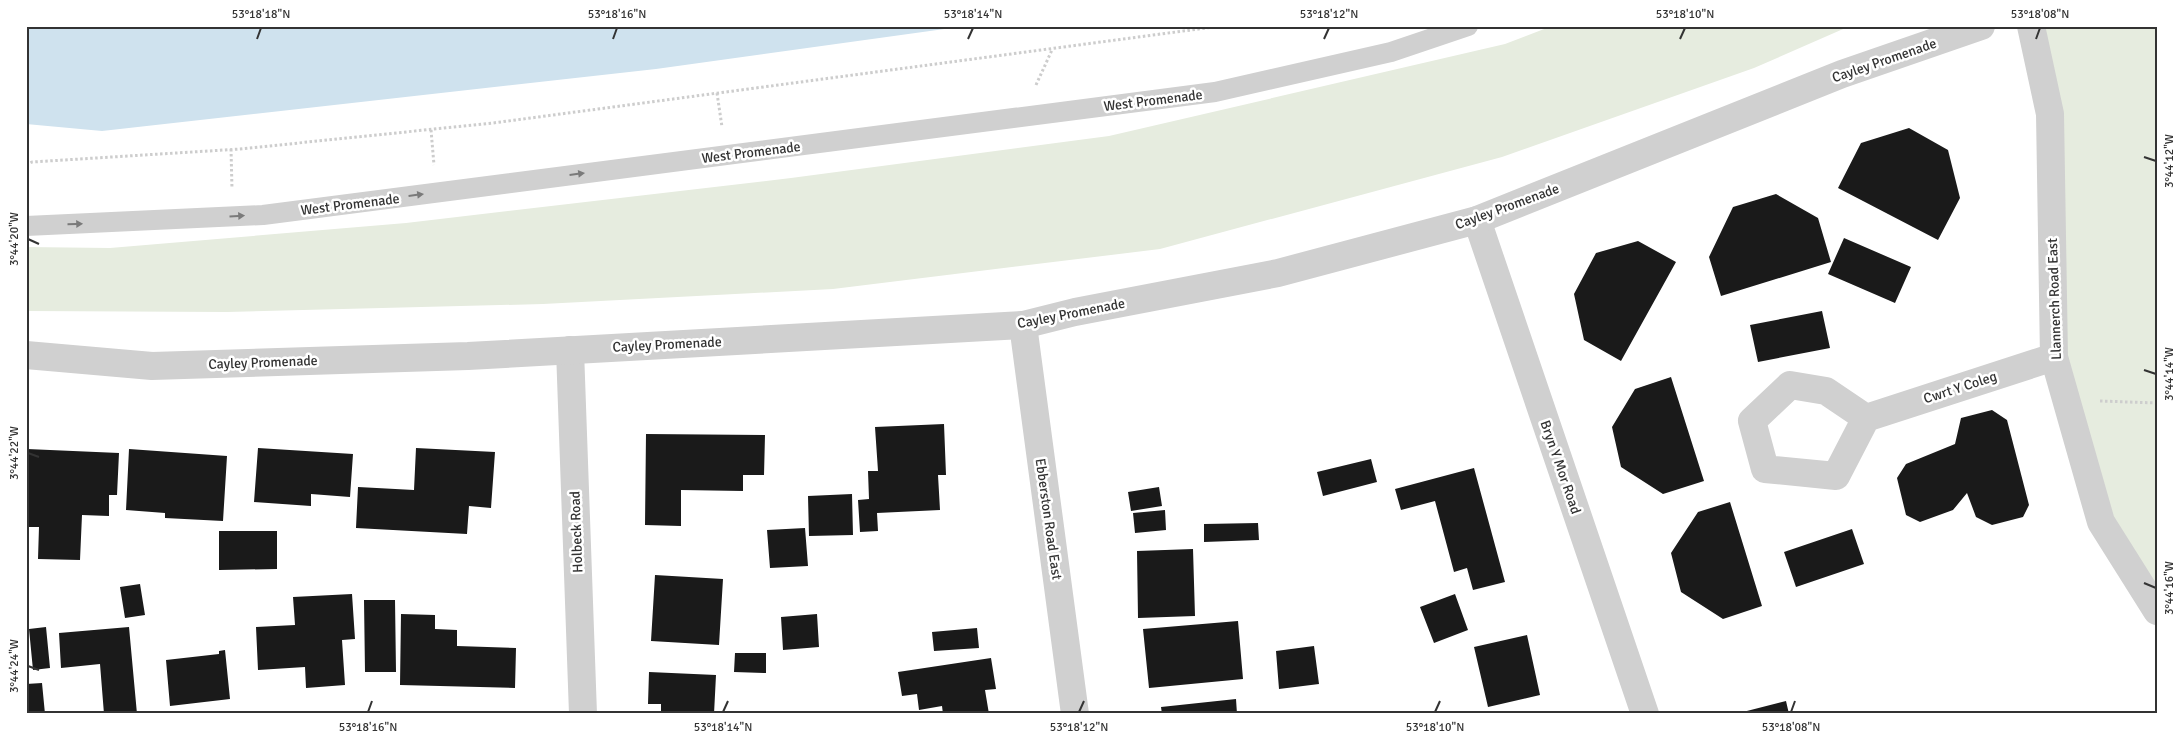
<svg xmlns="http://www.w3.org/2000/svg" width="2183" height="740" viewBox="0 0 2183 740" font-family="Signika,sans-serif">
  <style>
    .green { fill: #e6ecdf }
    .water { fill: #cfe2ee }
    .building { fill: #1a1a1a }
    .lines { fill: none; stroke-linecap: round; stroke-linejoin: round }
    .path { stroke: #cdcdcd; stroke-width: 3; stroke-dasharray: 2.5 2.5; stroke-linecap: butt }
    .service { stroke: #d0d0d0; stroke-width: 20 }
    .minor { stroke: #d0d0d0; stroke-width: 28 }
    .tertiary { stroke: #d0d0d0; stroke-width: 28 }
    .oneway { fill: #7a7a7a }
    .ticks { fill: none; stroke: #333; stroke-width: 2 }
    .labels { text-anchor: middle; stroke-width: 5; stroke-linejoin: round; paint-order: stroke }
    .street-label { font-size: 14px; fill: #333; stroke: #fff }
    .neatline { fill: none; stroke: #333; stroke-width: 2 }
    .ticks-label { font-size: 12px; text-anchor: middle; fill: #333 }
  </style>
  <rect width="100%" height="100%" fill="#fff"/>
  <path class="green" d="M1552 26H1850L1754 68 1502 157 1160 249 833 289 543 304 227 312 26 311V247L110 248 406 223 791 178 1109 136 1505 44Z
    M2031 26H2157V611L2101 522 2054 357Z"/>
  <path class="water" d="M26 26H966L656 69 102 131 26 124Z"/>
  <path class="building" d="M1909 128 1948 150 1960 198 1938 240 1838 188 1861 143Z
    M1776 194 1818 218 1831 262 1721 296 1709 257 1733 207Z
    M1844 238 1911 267 1895 303 1828 274Z
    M1638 241 1676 262 1621 361 1584 340 1574 294 1596 253Z
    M1822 311 1830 348 1758 362 1750 325Z
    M1671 377 1704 481 1663 494 1621 467 1612 427 1635 389Z
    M1992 410 2007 420 2029 505 2023 517 1992 525 1976 517 1967 493 1953 510 1920 522 1906 515 1897 478 1906 464 1955 444 1961 418Z
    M944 424 946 475H938L940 510 877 513 878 531 860 532 858 500 869 499 868 471H878L875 427Z
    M646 434 765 435 764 475H743V491L681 490V526L645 525Z
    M258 448 353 454 350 497 311 494V506L254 502Z
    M416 448 495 452 491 508 469 506 467 534 356 528 358 487 414 490Z
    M27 449 119 453 117 495H109V516L82 515 80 560 38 559 39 527H26Z
    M129 449 227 456 223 521 165 518V513L126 510Z
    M1371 459 1377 482 1323 496 1317 472Z
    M1474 468 1505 582 1473 590 1467 568 1454 572 1435 501 1401 510 1395 489Z
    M1159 487 1162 506 1131 511 1128 492Z
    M852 494 853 535 809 536 808 496Z
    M1730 502 1762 606 1723 619 1681 592 1671 553 1698 512Z
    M1165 510 1166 530 1135 533 1133 513Z
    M1258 523 1259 540 1204 542V524Z
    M805 528 808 566 770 568 767 530Z
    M1852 529 1864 564 1796 587 1784 552Z
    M219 531H277V569L219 570Z
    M1193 549 1195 616 1138 618 1137 551Z
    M655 575 723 579 719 645 651 641Z
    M140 584 145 615 125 618 120 587Z
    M352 594 355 639 342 640 345 685 306 688 305 667 258 670 256 627 295 625 293 597Z
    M1455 594 1468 630 1434 643 1420 607Z
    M364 600H395L396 672H365Z
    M401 614 435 615V629L457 630V646L516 648 515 688 400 685Z
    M817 614 819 647 783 650 781 617Z
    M1238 621 1243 679 1149 688 1143 629Z
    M46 627 50 668 33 670 29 629Z
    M129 627 137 714H104L100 664 61 668 59 633Z
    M977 628 979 648 934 651 932 632Z
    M1527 635 1540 695 1488 707 1474 647Z
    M1314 646 1319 684 1279 689 1276 651Z
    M225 650 230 699 170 706 166 660 219 654V651Z
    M735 653H766V673L734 672Z
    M991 658 996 689 985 690 989 714H943L942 706 919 710 917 694 902 696 898 672Z
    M649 672 716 675 714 714H661V704H648Z
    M42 683 45 714H26V684Z
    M1236 699 1237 714H1162L1161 707Z
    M1786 701 1789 714H1739V713Z"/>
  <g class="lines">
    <path class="path" d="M1036 85 1052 50
      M717 93 722 127
      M431 130 434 165
      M231 149 232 189
      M26 165 32 162 240 149 493 123 1221 26
      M2100 401 2157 403"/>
    <path class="service" d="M26 226 263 215 1215 92 1391 52 1468 26"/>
    <path class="minor" d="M2031 26 2050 114 2054 357 2101 522 2157 611
      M1477 220 1645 714
      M1023 325 1075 714
      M570 350 583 714
      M1866 418 1826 391 1790 385 1752 421 1765 469 1836 476 1866 418 2054 357"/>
    <path class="tertiary" d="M26 355 152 366 468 356 1023 325 1075 312 1278 273 1477 220 1842 74 1981 26"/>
  </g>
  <defs><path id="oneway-solid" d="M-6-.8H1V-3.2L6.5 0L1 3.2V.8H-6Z" transform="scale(1.25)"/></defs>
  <g class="oneway">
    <use href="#oneway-solid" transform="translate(577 174) rotate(-7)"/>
    <use href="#oneway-solid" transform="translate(416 195) rotate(-7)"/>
    <use href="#oneway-solid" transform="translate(237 216) rotate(-3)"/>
    <use href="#oneway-solid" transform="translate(75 224) rotate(-2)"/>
  </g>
  <path class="ticks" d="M257 39 261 28M613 39 617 28M968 39 973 28M1324 39 1329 28M1680 39 1685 28M2036 39 2040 28M2144 157 2156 161M28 239 39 244M2144 370 2156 374M28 453 39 457M2144 583 2156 588M28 666 39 670M368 712 372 701M723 712 728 701M1079 712 1084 701M1435 712 1440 701M1791 712 1795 701"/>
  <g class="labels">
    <g class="street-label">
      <text transform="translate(1884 60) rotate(-19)" y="5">Cayley Promenade</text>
      <text transform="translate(1153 100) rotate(-7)" y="5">West Promenade</text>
      <text transform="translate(751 152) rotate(-7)" y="5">West Promenade</text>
      <text transform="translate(350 204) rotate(-7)" y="5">West Promenade</text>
      <text transform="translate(1507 206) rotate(-20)" y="5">Cayley Promenade</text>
      <text transform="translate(2054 299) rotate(-92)" y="5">Llannerch Road East</text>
      <text transform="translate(1071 313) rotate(-11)" y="5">Cayley Promenade</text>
      <text transform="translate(667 344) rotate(-3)" y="5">Cayley Promenade</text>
      <text transform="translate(263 362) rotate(-2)" y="5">Cayley Promenade</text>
      <text transform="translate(1960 387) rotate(-18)" y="5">Cwrt Y Coleg</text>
      <text transform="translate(1561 467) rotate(71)" y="5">Bryn Y Mor Road</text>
      <text transform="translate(1049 519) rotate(82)" y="5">Ebberston Road East</text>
      <text transform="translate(576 532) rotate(-92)" y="5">Holbeck Road</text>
    </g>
  </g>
  <rect width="2183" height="740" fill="none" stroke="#ffffff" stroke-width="55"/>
  <rect x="28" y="28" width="2128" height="684" class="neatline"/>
  <g class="ticks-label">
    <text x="261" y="18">53°18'18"N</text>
    <text x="617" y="18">53°18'16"N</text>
    <text x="973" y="18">53°18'14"N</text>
    <text x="1329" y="18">53°18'12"N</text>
    <text x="1685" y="18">53°18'10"N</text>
    <text x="2040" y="18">53°18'08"N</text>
    <text transform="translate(2169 161) rotate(-90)" y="4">3°44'12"W</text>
    <text transform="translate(14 239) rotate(-90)" y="4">3°44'20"W</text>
    <text transform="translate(2169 374) rotate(-90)" y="4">3°44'14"W</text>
    <text transform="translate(14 453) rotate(-90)" y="4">3°44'22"W</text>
    <text transform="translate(2169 588) rotate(-90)" y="4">3°44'16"W</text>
    <text transform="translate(14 666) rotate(-90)" y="4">3°44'24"W</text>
    <text x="368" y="731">53°18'16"N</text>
    <text x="723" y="731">53°18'14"N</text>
    <text x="1079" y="731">53°18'12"N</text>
    <text x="1435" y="731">53°18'10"N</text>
    <text x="1791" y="731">53°18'08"N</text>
  </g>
</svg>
